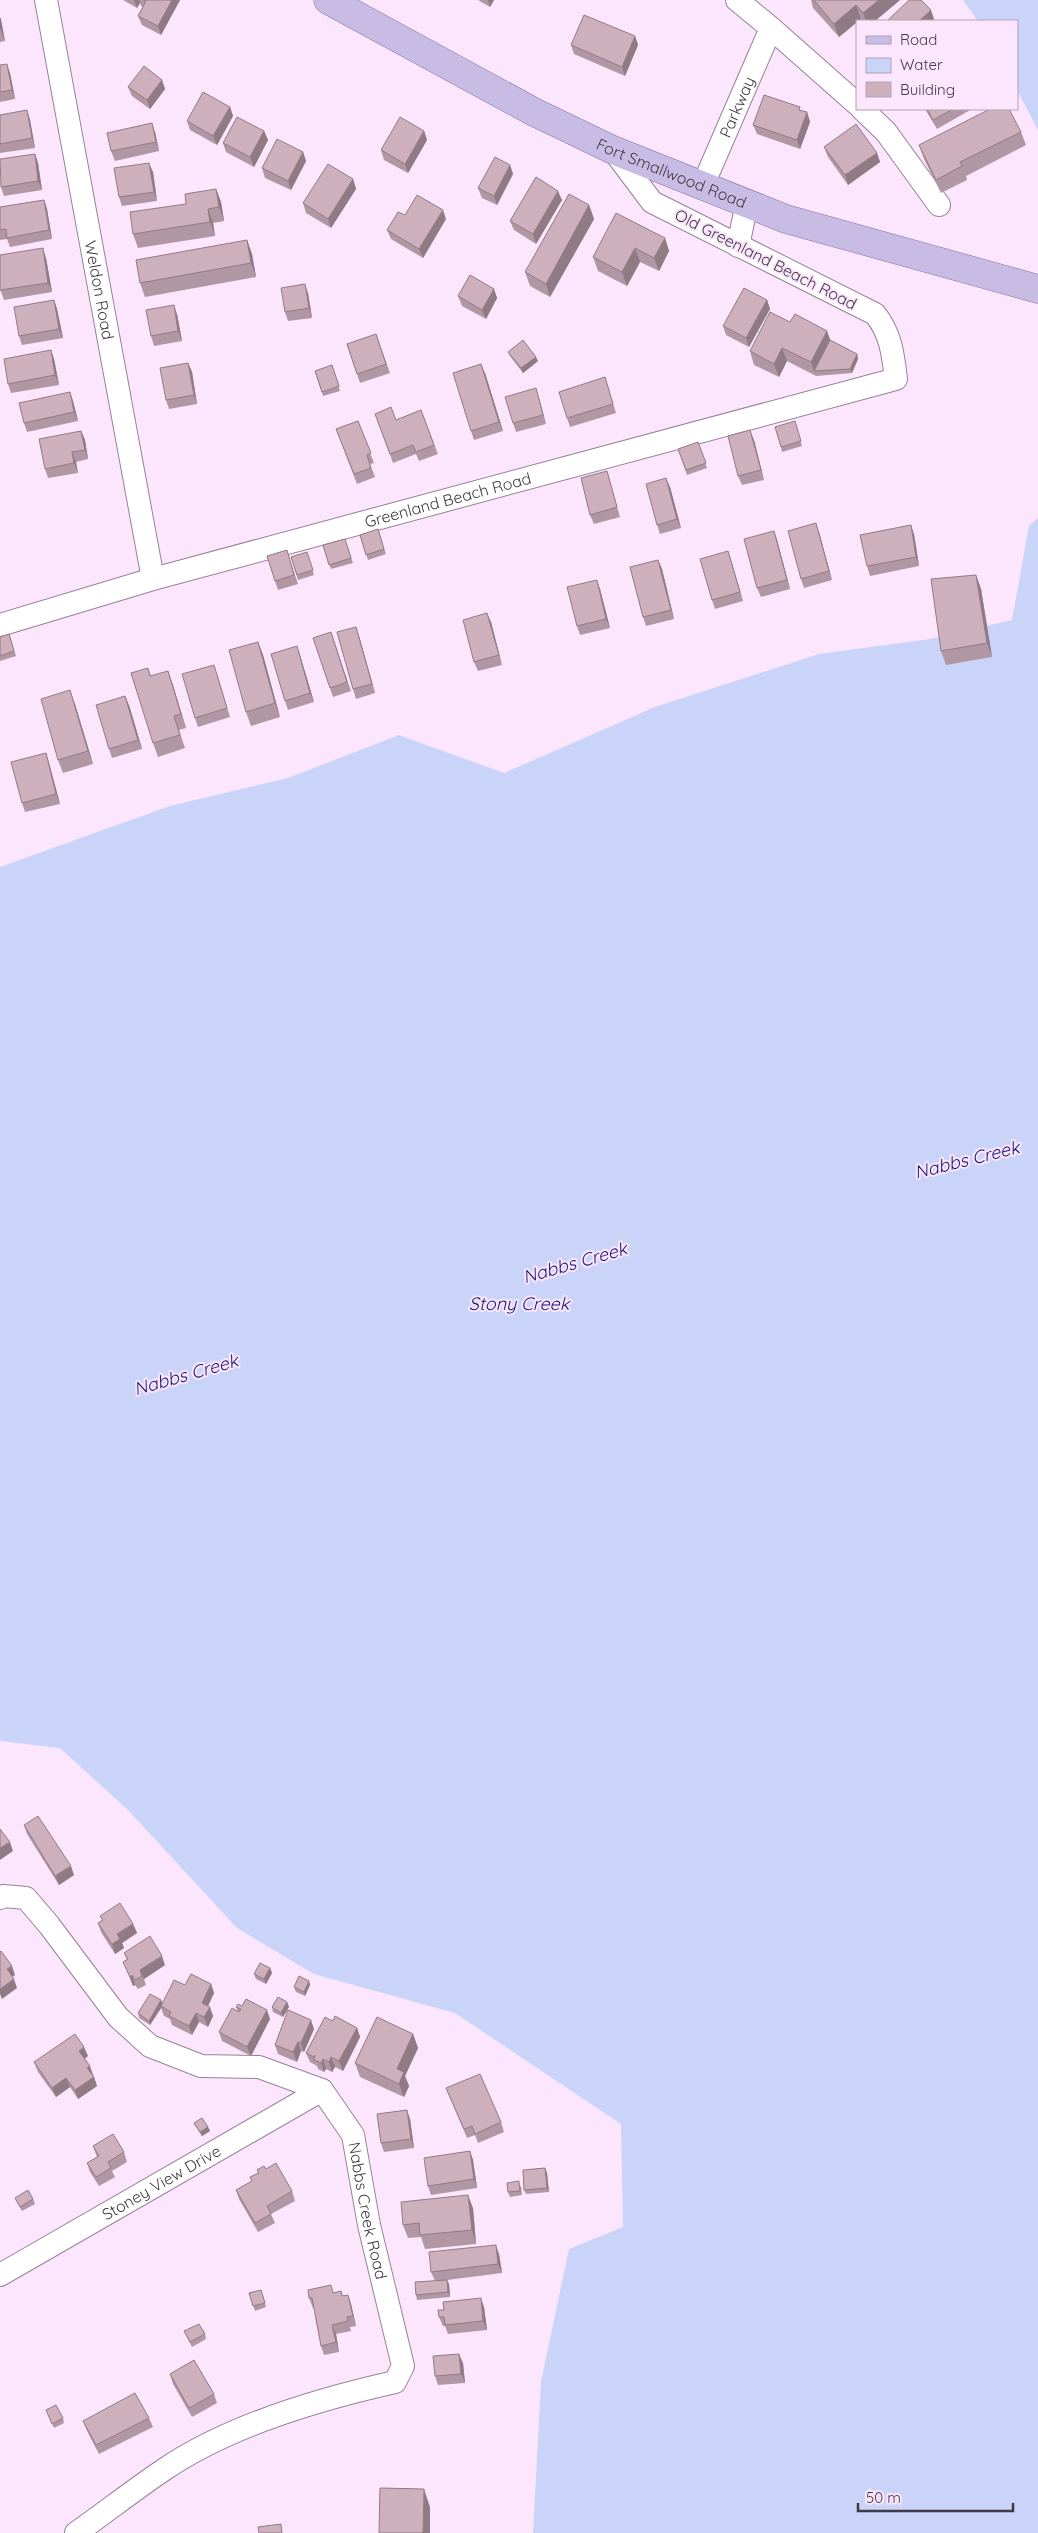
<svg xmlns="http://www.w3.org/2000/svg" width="1038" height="2533" viewBox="0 0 1038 2533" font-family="Quicksand,sans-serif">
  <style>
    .water { fill: #c9d4f8 }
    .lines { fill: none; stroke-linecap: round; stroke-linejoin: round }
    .minor-casing { stroke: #968298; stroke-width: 24 }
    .primary-casing { stroke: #8172a1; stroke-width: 29 }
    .minor { stroke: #fff; stroke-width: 22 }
    .primary { stroke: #c8bce5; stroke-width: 28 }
    .wall { fill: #b197a3 }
    .shaded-wall { fill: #907b84 }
    .building { fill: #ceb0bd; stroke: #907b84 }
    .labels { text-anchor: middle; stroke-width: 4; stroke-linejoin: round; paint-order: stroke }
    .street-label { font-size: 16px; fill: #423a43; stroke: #fbe6fd }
    .water-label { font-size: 18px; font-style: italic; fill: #151577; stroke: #fbe6fd }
  </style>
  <rect width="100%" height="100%" fill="#fbe6fd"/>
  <path class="water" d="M963 0H1038V130L1017 90V21H978Z
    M1038 518V2533H533L541 2382 569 2249 623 2227 621 2124 455 2013 314 1974 237 1928 128 1810 60 1748 0 1741V867L170 806 288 778 399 735 504 773 655 707 819 654 930 639 1012 620 1029 526Z"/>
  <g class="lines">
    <defs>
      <g id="minor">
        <path id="s1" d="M46 0 153 579"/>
        <path d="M771 28 857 104"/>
        <path d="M862 109 886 132 939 205"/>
        <path id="s2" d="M703 185 771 28 737 0"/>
        <path d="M738 246 747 203"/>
        <path id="s3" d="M0 625 153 579 896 379C893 354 891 334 875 314L652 202 613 150"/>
        <path id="s4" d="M0 1898 3 1896 26 1898 49 1925 118 2017 150 2046 201 2066 259 2067 322 2090 353 2135 369 2225 403 2366 395 2382C319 2399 230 2425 165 2469 135 2489 106 2512 76 2533"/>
        <path id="s5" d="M0 2275 322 2090"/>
      </g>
      <g id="primary">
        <path id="s6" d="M328 0 534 112 613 150 786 219 1038 289"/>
      </g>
    </defs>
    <use href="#minor" class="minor-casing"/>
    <use href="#primary" class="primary-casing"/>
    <use href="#minor" class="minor"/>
    <use href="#primary" class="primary"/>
  </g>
  <path class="wall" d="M123 0H180L161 35 142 25 138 16 143 7 141 6 140 3 137 8Z
    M478 0H494L490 7Z
    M811 0H900L875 21H863L861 19 839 37 813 8Z
    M0 17 5 41 0 42Z
    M635 36 638 45 625 76 574 54 571 45Z
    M0 65 10 73 15 99 0 102Z
    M162 80 165 89 150 109 132 96 128 87Z
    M230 107 233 116 217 145 190 130 187 121Z
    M925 109H972L937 129Z
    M27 110 30 120 35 148 0 153V115Z
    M802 111 807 112 810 122 800 149 757 134 753 125Z
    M264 131 268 140 254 167 226 152 223 143Z
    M424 131 427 140 408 173 384 160 381 150Z
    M155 132 159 151 115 161 111 151Z
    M1021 132 1026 145 966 176 967 180 941 193 924 159 919 145Z
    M824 147 877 153 880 162 848 185 828 157Z
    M303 152 306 161 291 190 265 178 262 168Z
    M35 154 38 163 42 190 4 196 1 187Z
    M510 165 513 174 497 205 482 198 478 188Z
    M153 172 157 201 122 206 119 197Z
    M353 179 356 189 331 228 306 213 303 203Z
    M216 189 221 202 224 221 213 223 215 236 138 248 133 234 186 204Z
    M44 200 47 209 52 239 10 247 7 239 0 240V207Z
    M562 200 536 244 514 230 510 221Z
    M589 205 594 219 550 297 530 286 525 272Z
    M405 215 446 219 423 258 391 239 387 230Z
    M665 238 669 251 659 271 640 262 627 286 598 271 593 257Z
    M247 240 252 254 256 277 145 297 140 283Z
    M46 258 52 292 4 300 0 289Z
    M494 289 497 298 486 319 462 306 458 296Z
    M308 293 312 318 288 321 285 312Z
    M54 300 57 309 63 338 22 345 19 336Z
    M767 300 770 309 749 347 726 335 723 326Z
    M177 314 182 341 154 346 151 336Z
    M790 322 827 331 830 340 857 354 858 359 852 373 816 376 787 361 779 377 754 365 750 351Z
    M376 334 390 373 360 383 347 344Z
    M51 350 54 359 59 385 11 393 8 384Z
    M508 352 538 361 523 373 510 356Z
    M188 363 192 372 197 404 169 409 166 400Z
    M332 365 340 391 323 396 315 371Z
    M485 373 503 431 474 440 471 431Z
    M605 377 616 413 570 427 567 418Z
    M536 388 546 424 516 432 513 423Z
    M70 392 73 401 78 421 27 432 24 423Z
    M421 410 438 454 419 461 416 454 393 463 375 414 396 420Z
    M358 421 374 463 370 464 375 477 357 484 336 429Z
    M796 426 802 446 782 452 781 447Z
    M81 431 85 440 88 459 76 462 78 473 48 478 45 469Z
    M754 440 764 480 742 485 738 476Z
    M698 442 707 468 687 475 678 449Z
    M607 471 620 517 594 524 590 515Z
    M670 487 681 528 660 534 657 525Z
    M378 529 386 554 368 560 360 535Z
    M774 531 777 540 790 589 761 597 757 588Z
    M819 532 832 580 804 588 801 579Z
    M914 534 919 566 870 576 867 566Z
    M345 539 353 563 331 569 323 545Z
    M728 551 743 601 715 609 712 600Z
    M307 552 314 575 298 580 291 557Z
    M290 560 298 584 278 590 275 581Z
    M658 560 662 569 674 619 646 626 643 617Z
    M976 575 981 589 992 657 946 665 941 651Z
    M600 589 610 628 580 635 577 626Z
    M491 622 502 665 478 671 474 662Z
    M331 632 351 691 333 697 330 688Z
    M9 634 16 656 0 661V637Z
    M359 636 375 693 356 699 353 689Z
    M258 642 263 655 280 717 251 726 246 712Z
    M297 646 314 702 288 710 285 701Z
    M148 668 151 676 168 671 186 728 179 730 185 748 158 757 153 743Z
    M217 674 230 717 198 727 195 718Z
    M75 704 93 764 63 773 58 760Z
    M129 705 142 749 112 758 109 749Z
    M46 753 49 763 60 804 25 812 22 803Z
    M24 1825 74 1875 59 1885 27 1834Z
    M100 1916 133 1924 137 1933 122 1943 124 1948 115 1954 101 1932 98 1923 102 1920Z
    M124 1953 165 1965 144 1979 146 1985 138 1989 135 1985 133 1986 127 1971 123 1962 127 1960Z
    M270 1968 272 1973 266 1984 256 1979 254 1974Z
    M309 1981 310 1985 305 1996 296 1992 294 1987Z
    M211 1984 214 1993 208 2006 213 2016 208 2027 199 2022 192 2035 172 2025 170 2019 164 2016 161 2008 150 2025 139 2018 138 2013 161 2000 162 2003 185 1985Z
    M287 2002 289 2007 283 2017 273 2012 272 2007Z
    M236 2007 270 2019 251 2056 222 2041 219 2032 238 2012Z
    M333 2021 357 2028 360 2037 343 2071 335 2067 332 2072 326 2069 324 2072 318 2069 317 2066 310 2062 306 2053Z
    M314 2029 304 2052 301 2051 297 2062 278 2054 275 2045Z
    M413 2034 418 2048 405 2076 409 2086 404 2097 360 2077 355 2063Z
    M88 2056 85 2058 93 2075 97 2086 78 2099 70 2087 56 2097 38 2072 34 2062Z
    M446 2088 501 2122 504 2132 478 2143 475 2135 467 2138Z
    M410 2119 414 2148 384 2152 381 2143Z
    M194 2123 208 2127 210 2131 202 2136 196 2127Z
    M93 2146 124 2152 127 2162 112 2171 115 2177 99 2186 90 2172 87 2163 97 2157Z
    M470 2151 473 2160 477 2188 431 2195 428 2186Z
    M545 2168 547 2173 549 2192 526 2194 524 2190Z
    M266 2169 292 2191 295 2201 271 2214 275 2223 258 2232 239 2199 236 2190 252 2181 250 2177 258 2173 257 2170Z
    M521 2186 522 2195 510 2197 508 2192Z
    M15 2198 33 2199 35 2204 22 2211Z
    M473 2208 476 2244 425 2249 421 2237 408 2238 403 2225Z
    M499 2254 502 2273 447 2280 449 2284 450 2297 417 2300 416 2295 435 2281 431 2272Z
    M261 2290 266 2307 255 2311 249 2293Z
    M341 2291 343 2296 351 2304 356 2326 350 2327 351 2331 336 2334 339 2352 324 2355 321 2346 314 2308H313L309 2298Z
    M484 2307 487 2330 448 2334 445 2326H443L439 2317Z
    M184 2331 205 2334 206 2339 192 2347Z
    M463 2363 465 2383 438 2385 435 2376Z
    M170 2374 214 2394 217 2403 192 2417 173 2384Z
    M46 2410 63 2418 64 2423 54 2428Z
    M149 2418 153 2427 99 2454 87 2431 83 2421Z"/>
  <path class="shaded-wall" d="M134 0H139L140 3 137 8Z
    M172 0H180L161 35 158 26Z
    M488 0H494L490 7Z
    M879 0H900L875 21H866L863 13Z
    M856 5 861 19 857 21V22L839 37 834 24Z
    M931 10 934 19 932 21H919Z
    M0 17 1 19 5 41 0 28Z
    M635 36 638 45 625 76 622 67Z
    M7 64 10 73 15 99 12 90Z
    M162 80 165 89 150 109 147 100Z
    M230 107 233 116 217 145 213 136Z
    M27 110 30 120 35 148 32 138Z
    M807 112 810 122 800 149 797 140Z
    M152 123 155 132 159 151 156 142Z
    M264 131 268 140 254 167 250 157Z
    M424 131 427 140 408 173 405 164Z
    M303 152 306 161 291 190 288 181Z
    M877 153 880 162 848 185 845 175Z
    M35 154 38 163 42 190 38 181Z
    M149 163 153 172 157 201 154 192Z
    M510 165 513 174 497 205 494 196Z
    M353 179 356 189 331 228 328 219Z
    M216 189 221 202 224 221 219 207Z
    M558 191 562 200 536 244 533 234Z
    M44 200 47 209 52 239 49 230Z
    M589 205 594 219 550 297 546 284Z
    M208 209 213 223 215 236 210 222Z
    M443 210 446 219 423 258 419 249Z
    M665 238 669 251 659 271 654 258Z
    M247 240 252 254 256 277 251 263Z
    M43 248 46 258 52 292 48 283Z
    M635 248 640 262 627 286 622 272Z
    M305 284 308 293 312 318 309 308Z
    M494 289 497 298 486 319 482 310Z
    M54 300 57 309 63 338 59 329Z
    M767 300 770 309 749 347 746 338Z
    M174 305 177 314 182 341 178 331Z
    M827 331 832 345 814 371 811 362Z
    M782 348 787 361 779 377 774 364Z
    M51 350 54 359 59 385 55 375Z
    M857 354 858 359 852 373 850 369Z
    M536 357 538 361 523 373 521 368Z
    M188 363 192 372 197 404 194 395Z
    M481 364 485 373 503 431 499 422Z
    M536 388 539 398 546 424 543 415Z
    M70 392 73 401 78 421 74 412Z
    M750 430 754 440 764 480 761 470Z
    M81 431 85 440 88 459 85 450Z
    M72 452 76 462 78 473 74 463Z
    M666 478 670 487 681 528 677 519Z
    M816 523 819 532 832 580 829 571Z
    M911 525 914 534 919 566 916 557Z
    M774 531 777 540 790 589 787 580Z
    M728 551 731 560 743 601 740 592Z
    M658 560 662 569 674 619 671 610Z
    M976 575 981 589 992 657 987 643Z
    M597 580 600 589 610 628 606 619Z
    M487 613 491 622 502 665 499 655Z
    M356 627 359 636 375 693 372 684Z
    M258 642 263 655 280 717 275 703Z
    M297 646 300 655 314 702 310 693Z
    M168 671 173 685 186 728 181 714Z
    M70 690 75 704 93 764 88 751Z
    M125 696 129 705 142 749 138 740Z
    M46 753 49 763 60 804 56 794Z
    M10 1842 13 1851 0 1860V1848Z
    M71 1866 74 1875 59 1885 55 1876Z
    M133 1924 137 1933 122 1943 124 1948 115 1954 112 1944 117 1934Z
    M162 1956 165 1965 144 1979 140 1970Z
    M12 1966 15 1975 10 1979 7 1969Z
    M270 1968 272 1973 266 1984 264 1979Z
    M132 1975 135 1985 133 1986 130 1977Z
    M14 1979 17 1988 2 1999 0 1994V1989Z
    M309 1981 310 1985 305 1996 304 1992Z
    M211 1984 214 1993 205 2012 202 2003Z
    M161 2000 163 2005 161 2006V2008L150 2025 149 2021Z
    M287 2002 289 2007 283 2017 281 2013Z
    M210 2007 213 2016 208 2027 204 2017Z
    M267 2010 270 2019 251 2056 247 2047Z
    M196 2013 199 2022 192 2035 189 2026Z
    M311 2020 314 2029 304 2052 301 2043Z
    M357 2028 360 2037 343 2071 339 2061Z
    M413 2034 418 2048 405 2076 409 2086 404 2097 399 2084 397 2069Z
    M298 2042 301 2051 297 2062 293 2052Z
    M84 2047 88 2056 83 2060 79 2051Z
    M331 2057 335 2067 332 2072 329 2062Z
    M323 2059 326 2069 324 2072 321 2063Z
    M90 2066 93 2075 90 2077 87 2068Z
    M94 2077 97 2086 78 2099 75 2090Z
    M66 2078 70 2087 56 2097 52 2088Z
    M407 2110 410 2119 414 2148 411 2139Z
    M208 2127 210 2131 202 2136 200 2132Z
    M470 2151 473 2160 477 2188 474 2179Z
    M545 2168 547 2173 549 2192 547 2188Z
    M468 2195 473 2208 476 2244 472 2230Z
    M496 2245 499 2254 502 2273 498 2264Z
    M447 2280 449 2284 450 2297 448 2292Z
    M348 2295 351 2304 356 2326 353 2316Z
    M481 2298 484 2307 487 2330 483 2321Z
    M332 2325 336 2334 339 2352 336 2342Z
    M459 2354 463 2363 465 2383 461 2374Z
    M424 2489 430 2507V2533H423Z"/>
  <path class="building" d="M144 0H172L158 26 138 16 146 1Z
    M814 0H879L863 13 856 5 834 24Z
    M909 0H921L931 10 919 21H887Z
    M584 15 635 36 622 67 571 45Z
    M7 64 12 90 0 92V65Z
    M144 66 162 80 147 100 128 87Z
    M203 92 230 107 213 136 187 121Z
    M764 95 800 107 799 110 807 112 797 140 753 125Z
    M927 109H953L933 120Z
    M990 109H1009L1021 132 960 162 962 166 936 180 919 145Z
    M27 110 32 138 0 144V115Z
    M237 117 264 131 250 157 223 143Z
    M400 117 424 131 405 164 381 150Z
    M152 123 156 142 111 151 107 133Z
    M856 124 877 153 845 175 824 147Z
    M277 139 303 152 288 181 262 168Z
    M35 154 38 181 1 187 0 159Z
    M495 157 510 165 494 196 478 188Z
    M149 163 154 192 119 197 114 168Z
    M328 164 353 179 328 219 303 203Z
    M536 177 558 191 533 234 510 221Z
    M216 189 219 207 208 209 210 222 133 234 130 212 186 204 185 194Z
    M569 194 589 205 546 284 525 272Z
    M417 195 443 210 419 249 387 230 398 212 405 215Z
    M44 200 49 230 7 238 6 229 0 230V207Z
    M616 213 665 238 654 258 635 248 622 272 593 257Z
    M247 240 251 263 140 283 136 260Z
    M43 248 48 283 0 290V255Z
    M470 275 494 289 482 310 458 296Z
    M305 284 309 308 285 312 281 288Z
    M744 288 767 300 746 338 723 326Z
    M54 300 59 329 19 336 14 307Z
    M174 305 178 331 151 336 146 310Z
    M770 312 790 322 795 314 827 331 811 362 782 348 774 364 750 351Z
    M376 334 386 364 357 374 347 344Z
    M523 340 536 357 521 368 508 352Z
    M830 340 857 354 850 369 814 371Z
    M51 350 55 375 8 384 4 359Z
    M188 363 194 395 166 400 160 368Z
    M481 364 499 422 471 431 453 373Z
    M332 365 339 386 322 392 315 371Z
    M605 377 613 404 567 418 559 392Z
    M536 388 543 415 513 423 505 397Z
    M70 392 74 412 24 423 19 403Z
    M391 407 396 420 421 410 434 445 416 452 413 445 390 454 375 414Z
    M358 421 371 453 367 455 371 468 354 474 336 429Z
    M795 421 801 441 781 447 775 427Z
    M750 430 761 470 738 476 728 436Z
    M81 431 85 450 72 452 74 463 45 469 39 439Z
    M698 442 706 463 686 470 678 449Z
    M607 471 617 507 590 515 581 478Z
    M666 478 677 519 657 525 646 484Z
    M816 523 829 571 801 579 788 531Z
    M911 525 916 557 867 566 860 535Z
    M378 529 384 549 366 555 360 535Z
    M774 531 787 580 757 588 744 539Z
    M345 539 351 558 329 565 323 545Z
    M287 550 294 575 275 581 267 556Z
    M728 551 740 592 712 600 700 559Z
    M307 552 313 570 297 575 291 557Z
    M658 560 671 610 643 617 630 567Z
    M976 575 987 643 941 651 931 579Z
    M597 580 606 619 577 626 567 587Z
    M487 613 499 655 474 662 463 620Z
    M356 627 372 684 353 689 337 632Z
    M331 632 347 682 330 688 313 638Z
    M9 634 14 651 0 656V637Z
    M258 642 275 703 246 712 229 650Z
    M297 646 310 693 285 701 271 654Z
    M214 665 227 708 195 718 182 674Z
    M148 668 150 676 168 671 181 714 174 716 180 735 153 743 131 673Z
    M70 690 88 751 58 760 41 699Z
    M125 696 138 740 109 749 96 705Z
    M46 753 56 794 22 803 11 762Z
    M38 1816 71 1866 55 1876 24 1825Z
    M0 1829 10 1842 0 1848Z
    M120 1903 133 1924 117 1934 120 1939 112 1944 98 1923 103 1920 100 1916Z
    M150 1936 162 1956 140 1970 142 1976 135 1980 132 1975 130 1977 123 1962 128 1959 124 1953Z
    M1 1951 12 1966 7 1969 14 1979 0 1989V1952Z
    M260 1963 270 1968 264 1979 254 1974Z
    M191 1974 211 1984 202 2003 210 2007 204 2017 196 2013 189 2026 169 2016 171 2012 161 2006 174 1980 185 1985Z
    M299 1976 309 1981 304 1992 294 1987Z
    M150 1994 161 2000 149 2021 138 2013Z
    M278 1997 287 2002 281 2013 272 2007Z
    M246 1999 267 2010 247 2047 219 2032 232 2008 239 2012 241 2009 236 2007 238 2004 242 2006Z
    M288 2010 311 2020 301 2043 298 2042 293 2052 275 2045Z
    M335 2016 357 2028 339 2061 331 2057 329 2062 323 2059 321 2063 314 2060 315 2055 314 2057 306 2053 325 2017 333 2021Z
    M377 2017 413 2034 397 2069 404 2072 399 2084 355 2063Z
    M75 2034 84 2047 79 2051 90 2066 87 2068 94 2077 75 2090 66 2078 52 2088 34 2062Z
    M480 2074 501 2122 475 2134 472 2126 464 2129 446 2088Z
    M407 2110 411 2139 381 2143 377 2114Z
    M202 2118 208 2127 200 2132 194 2123Z
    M113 2134 124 2152 108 2162 111 2168 96 2177 87 2163 99 2156 93 2146Z
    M470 2151 474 2179 428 2186 424 2158Z
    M276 2163 292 2191 267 2206 271 2214 255 2223 236 2190 252 2181 250 2177 259 2173 257 2170 264 2166 266 2169Z
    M545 2168 547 2188 524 2190 523 2170Z
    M519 2181 520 2191 508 2192 507 2183Z
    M28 2190 33 2199 20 2207 15 2198Z
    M468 2195 472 2230 420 2235 419 2223 403 2225 401 2202Z
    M496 2245 498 2264 431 2272 429 2252Z
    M447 2280 448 2292 416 2295 415 2282Z
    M331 2285 333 2293 341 2291 342 2296 348 2295 353 2316 347 2317 348 2321 332 2325 336 2342 321 2346 312 2298H309L308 2290Z
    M261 2290 265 2303 253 2306 249 2293Z
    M481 2298 483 2321 445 2325 444 2317H439L438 2310H444L443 2302Z
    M199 2324 205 2334 190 2342 184 2331Z
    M459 2354 461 2374 435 2376 433 2356Z
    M194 2360 214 2394 189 2408 170 2374Z
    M135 2393 149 2418 96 2445 83 2421Z
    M56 2405 63 2418 52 2424 46 2410Z
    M380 2488 424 2489 423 2533H379Z
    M281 2524 282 2533H259L258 2527Z"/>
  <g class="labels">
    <g class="street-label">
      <text dy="6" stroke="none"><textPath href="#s2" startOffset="85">Parkway</textPath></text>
      <text dy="6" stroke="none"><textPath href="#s6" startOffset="385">Fort Smallwood Road</textPath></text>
      <text transform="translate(766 259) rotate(27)" y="6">Old Greenland Beach Road</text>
      <text dy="6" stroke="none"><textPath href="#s1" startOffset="295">Weldon Road</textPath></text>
      <text dy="6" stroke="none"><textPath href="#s3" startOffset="465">Greenland Beach Road</textPath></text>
      <text dy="6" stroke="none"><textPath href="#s5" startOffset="186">Stoney View Drive</textPath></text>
      <text dy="6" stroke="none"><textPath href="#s4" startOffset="532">Nabbs Creek Road</textPath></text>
    </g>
    <g class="water-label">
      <text transform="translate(967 1160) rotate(-14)" y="6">Nabbs Creek</text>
      <text transform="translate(575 1263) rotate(-16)" y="6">Nabbs Creek</text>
      <text x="519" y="1310">Stony Creek</text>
      <text transform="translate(186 1375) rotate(-16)" y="6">Nabbs Creek</text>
    </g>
  </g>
  <rect x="856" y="20" width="162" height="90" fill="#fbe6fd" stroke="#b1a1b3"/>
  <rect x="866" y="36" width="25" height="8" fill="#c8bce5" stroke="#b1a1b3"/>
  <text x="900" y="45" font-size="15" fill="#423a43">Road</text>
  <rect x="866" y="58" width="25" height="15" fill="#c9d4f8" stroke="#b1a1b3"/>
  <text x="900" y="70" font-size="15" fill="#423a43">Water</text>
  <rect x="866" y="82" width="25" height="15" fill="#ceb0bd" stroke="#b1a1b3"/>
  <text x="900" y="95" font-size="15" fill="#423a43">Building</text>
  <path d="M858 2503v8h155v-8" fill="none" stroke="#423a43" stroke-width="2.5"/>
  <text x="866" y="2503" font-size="15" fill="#423a43" stroke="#fbe6fd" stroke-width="4" paint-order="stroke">50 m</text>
</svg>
